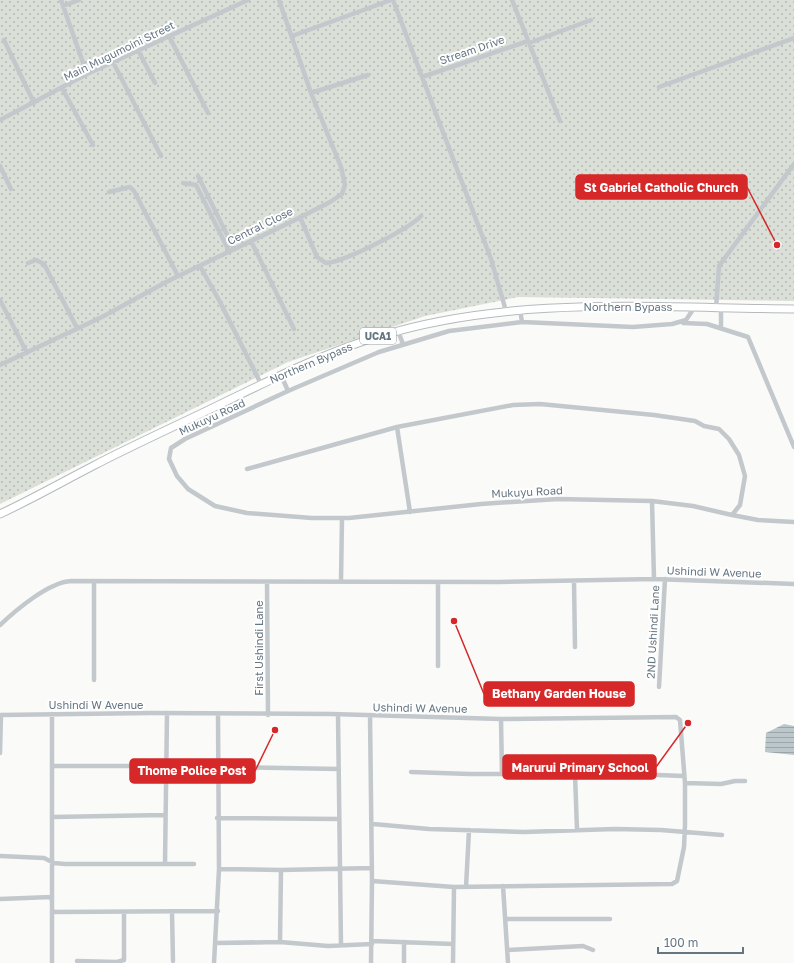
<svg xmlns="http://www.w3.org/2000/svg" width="794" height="963" viewBox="0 0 794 963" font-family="'Golos Text',sans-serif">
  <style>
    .park { fill: url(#park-dots) }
    .water { fill: url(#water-rules) }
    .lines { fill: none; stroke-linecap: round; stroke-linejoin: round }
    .primary-casing { stroke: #b5babe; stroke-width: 9 }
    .minor { stroke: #c3c8cc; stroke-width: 4.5 }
    .primary { stroke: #fff; stroke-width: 7 }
    .labels { text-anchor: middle; stroke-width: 4; stroke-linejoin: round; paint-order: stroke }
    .shield { fill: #fff; stroke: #939fa8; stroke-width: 1 }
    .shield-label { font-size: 10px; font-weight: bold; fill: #657683 }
    .street-label { font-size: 11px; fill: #657683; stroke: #fff }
    .leader { fill: none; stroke: #d62828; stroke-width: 1.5 }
    .callout-dot { fill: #d62828; stroke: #fff; stroke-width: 1.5 }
    .callout { fill: #d62828; stroke: #d62828; stroke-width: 1.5 }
    .callout-label { font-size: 12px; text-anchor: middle; font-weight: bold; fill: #fff }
  </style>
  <defs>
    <pattern id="park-dots" width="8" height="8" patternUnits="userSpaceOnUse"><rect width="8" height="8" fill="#dadfd7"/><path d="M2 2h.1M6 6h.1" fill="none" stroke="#b4b9b4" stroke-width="1.8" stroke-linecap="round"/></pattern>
    <pattern id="water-rules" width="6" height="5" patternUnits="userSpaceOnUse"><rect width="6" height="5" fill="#bbc7cb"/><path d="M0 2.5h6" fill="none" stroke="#9ca6aa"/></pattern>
  </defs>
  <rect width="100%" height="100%" fill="#fafaf8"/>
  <path class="park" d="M0 0H794V301L518 297 425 316 288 362 0 504Z"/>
  <path class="water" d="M784 724 794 726V755L765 752 766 733Z"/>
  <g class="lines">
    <defs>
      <path id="primary" d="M0 514C32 499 62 482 93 466 139 442 187 421 233 398 281 375 329 351 380 336 514 295 656 308 794 309"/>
    </defs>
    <use href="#primary" class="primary-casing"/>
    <path class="minor" d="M61 0 87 74
      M393 0 491 259 506 311
      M512 0 560 121
      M63 6 79 0
      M169 36 208 113
      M292 36 391 0
      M4 40 34 103
      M529 43 591 20
      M138 50 155 83
      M113 62 161 156
      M422 77 528 41
      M659 87 794 38
      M62 88 93 145
      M311 93 368 75
      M0 120 87 74 248 0
      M0 166 11 189
      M198 176 234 249
      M183 183 196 185 229 251
      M109 192 130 187 134 191 178 276
      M300 217 317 257 326 263C344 262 409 229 421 216
      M251 241 294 329
      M28 263 36 260 44 264 77 328
      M200 266 220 302 261 384
      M0 300 27 353
      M716 308 719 266 794 164
      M520 310 522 322
      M683 323 707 324 748 337 794 447
      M721 328V308
      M398 331 403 344
      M0 365 102 317 170 280 295 220 330 202 342 194 345 185 341 167 311 93 279 0
      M281 375 288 391
      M397 427 410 512
      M247 469 397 427 513 405 540 404 654 415 695 421 704 426 719 429 729 439 739 455 745 476 740 505 732 515 693 506 652 501 558 499 481 504 349 518H312L247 513 215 506 188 489 177 476 169 459 171 448 185 439 288 391 379 352 449 331 522 322 633 327 672 324 686 320 694 308
      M652 501 654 579
      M732 515 758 520 794 522
      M341 581 342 518
      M574 581 575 647
      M267 582 268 715
      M0 625C16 610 49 582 71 581L499 582 654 579 794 584
      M438 666V582
      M94 680V582
      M659 687 665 579
      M0 715 151 713 332 714 501 719 676 717 680 720 685 783V825L684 847 677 881 672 884 454 887 372 881 370 715
      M338 715 341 945
      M501 719 502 774
      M0 753 1 715
      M52 766H166
      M218 767 339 769
      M411 772 470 774H631L684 776
      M575 774 577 830
      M685 783 721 784 735 781H745
      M52 817 164 815
      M217 818 339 819
      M373 824 429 829 524 832 615 829 661 830 722 835
      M0 856 44 858 54 863 65 864H194
      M165 864 167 713
      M219 869 281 870 372 868
      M503 886 508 963
      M466 887 469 830
      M0 899 51 897 52 901
      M53 911V912L218 911
      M172 912 173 961
      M505 919H610
      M372 941 453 944
      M280 942 328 946 372 944
      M404 942V963
      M216 943 280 942 281 870
      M507 950 583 946 593 950
      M77 961 117 962 124 960V912
      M52 963V714
      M214 963 219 869 218 714
      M371 963 372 881
      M453 963 454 887"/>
    <use href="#primary" class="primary"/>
  </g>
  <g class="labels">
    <rect class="shield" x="360" y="328" width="36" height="16" rx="3"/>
    <g class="shield-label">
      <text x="378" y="340">UCA1</text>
    </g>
    <g class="street-label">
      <text transform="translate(472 50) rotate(-19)" y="4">Stream Drive</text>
      <text transform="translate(119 51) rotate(-26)" y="4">Main Mugumoini Street</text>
      <text transform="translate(260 226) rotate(-26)" y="4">Central Close</text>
      <text x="628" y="311">Northern Bypass</text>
      <text transform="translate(311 363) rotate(-23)" y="4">Northern Bypass</text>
      <text transform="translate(212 417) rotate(-25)" y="4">Mukuyu Road</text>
      <text transform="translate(527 492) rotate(-3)" y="4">Mukuyu Road</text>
      <text transform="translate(714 572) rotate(2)" y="4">Ushindi W Avenue</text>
      <text transform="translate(653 632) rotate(-87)" y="4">2ND Ushindi Lane</text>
      <text transform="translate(259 648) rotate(-90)" y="4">First Ushindi Lane</text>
      <text x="96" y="709">Ushindi W Avenue</text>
      <text transform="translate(420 708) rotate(1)" y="4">Ushindi W Avenue</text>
    </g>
  </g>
  <path class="leader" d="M777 245L747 187M454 621L484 694M688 723L656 767M275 730L255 771"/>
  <g class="callout-dot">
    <circle cx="777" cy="245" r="4"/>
    <circle cx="454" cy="621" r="4"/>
    <circle cx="688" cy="723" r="4"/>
    <circle cx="275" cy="730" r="4"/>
  </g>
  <g class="callout">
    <rect x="576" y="175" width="171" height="24" rx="4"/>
    <rect x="484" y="682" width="150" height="24" rx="4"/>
    <rect x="503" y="755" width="153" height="24" rx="4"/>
    <rect x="130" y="759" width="125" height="24" rx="4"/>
  </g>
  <g class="callout-label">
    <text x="661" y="192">St Gabriel Catholic Church</text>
    <text x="559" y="698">Bethany Garden House</text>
    <text x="580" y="772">Marurui Primary School</text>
    <text x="192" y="775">Thome Police Post</text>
  </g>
  <path d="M658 947v6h85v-6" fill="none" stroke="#657683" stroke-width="2"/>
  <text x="664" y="947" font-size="12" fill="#657683" stroke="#ffffff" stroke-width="3" paint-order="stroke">100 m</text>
</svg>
